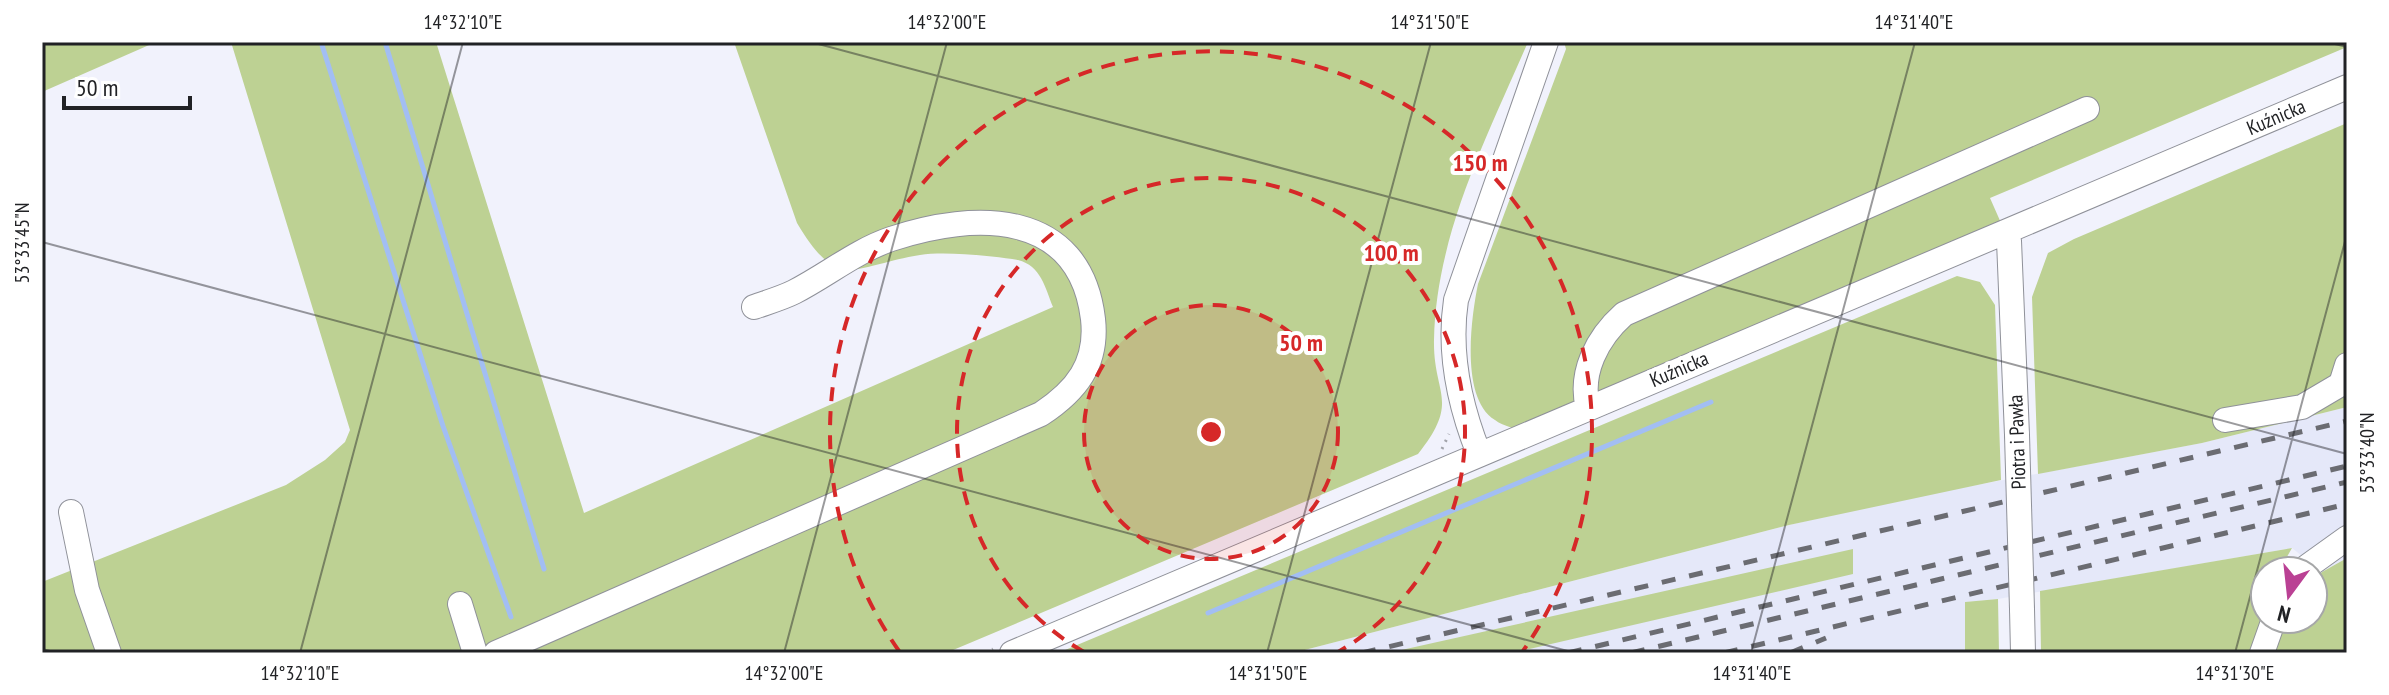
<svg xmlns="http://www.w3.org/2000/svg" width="2389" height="695" viewBox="0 0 2389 695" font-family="'PT Sans Narrow',sans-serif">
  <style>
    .built { fill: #e5e8f9 }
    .green { fill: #bdd193 }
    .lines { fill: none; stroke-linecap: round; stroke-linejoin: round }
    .stream { stroke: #a2bef3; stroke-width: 5 }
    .minor-casing { stroke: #8f9199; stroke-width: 26 }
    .path { stroke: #a2a3aa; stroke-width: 3; stroke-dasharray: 2 6; stroke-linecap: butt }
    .minor { stroke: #fff; stroke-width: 24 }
    .rail { stroke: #6b6c72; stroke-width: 5; stroke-dasharray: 14 14; stroke-linecap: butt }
    .minor-bridge-casing { stroke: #8f9199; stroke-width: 26; stroke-linecap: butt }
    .minor-bridge { stroke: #fff; stroke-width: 24 }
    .ticks { fill: none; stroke: #212225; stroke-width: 2; stroke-opacity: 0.45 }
    .ring { fill: none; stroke: #d62828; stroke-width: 4; stroke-dasharray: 14 10 }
    .labels { text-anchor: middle; stroke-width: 8; stroke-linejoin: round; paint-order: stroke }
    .street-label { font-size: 20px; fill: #212225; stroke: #fff }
    .centre { fill: #d62828; stroke: #fff; stroke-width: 4 }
    .ring-label { font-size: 24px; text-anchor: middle; font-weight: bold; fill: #d62828; stroke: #fff; stroke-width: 8; stroke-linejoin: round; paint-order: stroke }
    .neatline { fill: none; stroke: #212225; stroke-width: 3 }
    .ticks-label { font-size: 20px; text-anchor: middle; fill: #212225 }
  </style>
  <rect width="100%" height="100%" fill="#f1f2fc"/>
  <path class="built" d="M2347 407V558L2322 572 2292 548 1998 599 1966 602 1965 653H1293L1789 525 1918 496 2202 443Z"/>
  <path class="green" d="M42 42H156L42 92Z
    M231 42H436L584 513 1053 307C1045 287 1041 266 1018 260 993 256 945 251 920 255 855 265 839 294 797 223L734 42H1528C1487 137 1436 234 1434 340 1433 395 1461 400 1418 454L946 653H42V582L286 485 325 460 345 442 350 430Z
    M1564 42H2347V47L1990 198 2005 232 1530 433C1519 429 1504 427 1495 420 1460 399 1471 318 1478 284L1566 49Z
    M2347 123V407L2202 443 2038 474 2032 297 2048 253 2074 239Z
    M1957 276 1980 282 1995 305 2001 480 1789 525 1293 653H1058Z
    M2292 548 2279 571H2265V605L2250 653H2041L2040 591Z
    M1853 549V574L1512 653H1388Z
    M2347 558V653H2275L2285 619H2313V582L2322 572Z
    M1998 599 1999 653H1965V602Z"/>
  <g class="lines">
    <path class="stream" d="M321 42 443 426 511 617
      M385 42 544 569
      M1208 613 1711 402"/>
    <defs>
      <path id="minor" d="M2005 232 2009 241 2017 435
        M1588 408C1579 373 1597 338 1624 314L2087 109
        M2225 420 2302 407 2341 384 2347 365
        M1479 454C1459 404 1448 353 1456 300L1546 42
        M71 512 87 590 109 653
        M2301 571 2347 538
        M460 604 475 653
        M2022 609 2023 653
        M496 653 1041 414C1076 391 1098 364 1093 319 1080 209 975 211 891 239 856 251 827 275 794 292 782 298 768 302 754 307
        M1012 653 2347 87
        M2262 653 2274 619"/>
    </defs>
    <use href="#minor" class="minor-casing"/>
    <path class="path" d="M1442 449 1449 434
      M985 653 993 649"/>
    <use href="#minor" class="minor"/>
    <path class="rail" d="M1362 653 2347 421
      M1568 653 2347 466
      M1631 653 2347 482
      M1724 653 2347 504
      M1790 653 1826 638"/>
    <defs>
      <path id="minor-bridge" d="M2017 435 2022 609"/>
    </defs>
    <use href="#minor-bridge" class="minor-bridge-casing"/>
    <use href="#minor-bridge" class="minor-bridge"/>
  </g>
  <path class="ticks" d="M811 42 2347 454M2327 42 2347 47M42 242 1575 653M42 649 58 653M300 653 463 42M784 653 947 42M1267 653 1431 42M1751 653 1915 42M2235 653 2347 234"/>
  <circle cx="1211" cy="432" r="127" fill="#d62828" fill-opacity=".12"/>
  <g class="ring">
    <circle cx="1211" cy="432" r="127"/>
    <path d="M1084 652A254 254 0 1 1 1338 652"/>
    <path d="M899 651A381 381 0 1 1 1523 651"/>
  </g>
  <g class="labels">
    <g class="street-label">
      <text transform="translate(2276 117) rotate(-23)" y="7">Kuźnicka</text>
      <text transform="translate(1679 369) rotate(-23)" y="7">Kuźnicka</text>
      <text transform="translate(2017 442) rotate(-92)" y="7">Piotra i Pawła</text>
    </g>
  </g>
  <circle cx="1211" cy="432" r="12" class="centre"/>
  <g class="ring-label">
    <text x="1480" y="171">150 m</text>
    <text x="1391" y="261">100 m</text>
    <text x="1301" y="351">50 m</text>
  </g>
  <rect width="2389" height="695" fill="none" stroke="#ffffff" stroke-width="88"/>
  <g transform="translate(2289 595) rotate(195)"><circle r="38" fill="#ffffff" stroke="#a6a7a8" stroke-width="2"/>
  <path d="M0-6L14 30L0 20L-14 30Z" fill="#ba4194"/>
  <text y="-12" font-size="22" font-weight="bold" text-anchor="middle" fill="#212225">N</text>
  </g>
  <path d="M64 96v12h126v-12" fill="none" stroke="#212225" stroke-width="4"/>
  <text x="76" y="96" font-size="24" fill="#212225" stroke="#ffffff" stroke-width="6" paint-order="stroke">50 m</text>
  <rect x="44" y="44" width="2301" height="607" class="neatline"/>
  <g class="ticks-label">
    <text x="463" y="29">14°32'10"E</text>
    <text x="947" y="29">14°32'00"E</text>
    <text x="1430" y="29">14°31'50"E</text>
    <text x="1914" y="29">14°31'40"E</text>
    <text transform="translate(22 243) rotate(-90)" y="7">53°33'45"N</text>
    <text transform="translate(2367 453) rotate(-90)" y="7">53°33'40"N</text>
    <text x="300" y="680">14°32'10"E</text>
    <text x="784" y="680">14°32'00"E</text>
    <text x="1268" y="680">14°31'50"E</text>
    <text x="1752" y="680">14°31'40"E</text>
    <text x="2235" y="680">14°31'30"E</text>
  </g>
</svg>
